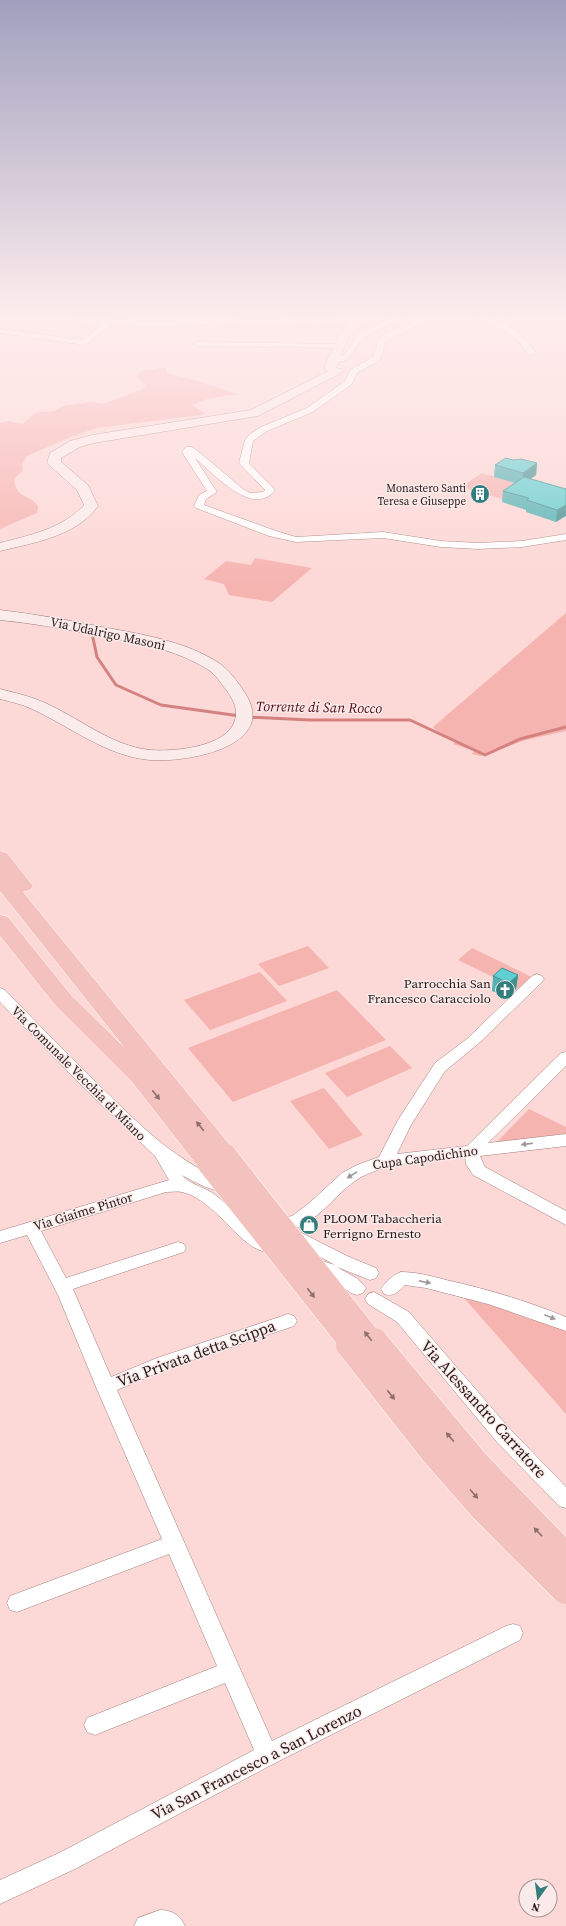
<svg xmlns="http://www.w3.org/2000/svg" width="566" height="1926" viewBox="0 0 566 1926" font-family="'Source Serif 4',serif">
  <style>
    .green { fill: #f6b4b1 }
    .lines { fill: none; stroke-linecap: round; stroke-linejoin: round }
    .stream { stroke: #d48280; stroke-width: 3 }
    .street-casing { stroke: #a1807e; stroke-width: 1 }
    .secondary-casing { stroke: #a1807e; stroke-width: 1 }
    .highway-casing { stroke: #fff; stroke-width: 1 }
    .street { fill: #fff; fill-rule: evenodd }
    .secondary { fill: #fbecec; fill-rule: evenodd }
    .highway { fill: #f3c1be; fill-rule: evenodd }
    .highway-bridge-far1-casing { stroke: #fff; stroke-width: 25; stroke-linecap: butt }
    .highway-bridge-casing { stroke: #fff; stroke-width: 33; stroke-linecap: butt }
    .highway-bridge-far1 { stroke: #f3c1be; stroke-width: 24 }
    .highway-bridge { stroke: #f3c1be; stroke-width: 32 }
    .wall { fill: #52b2b4 }
    .shaded-wall { fill: #429192 }
    .building { fill: #5fcfd1; stroke: #429192 }
    .oneway { fill: #8d6e6c }
    .oneway2 { fill: #9e9898 }
    .labels { text-anchor: middle; stroke-width: 3; stroke-linejoin: round; paint-order: stroke }
    .far-poi-label { font-size: 11px; fill: #271a19; stroke: #faebea; text-anchor: end }
    .street-label { font-size: 13px; fill: #271a19; stroke: #faebea }
    .poi-label { font-size: 13px; fill: #271a19; stroke: #faebea; text-anchor: end }
    .water-label { font-size: 14px; font-style: italic; fill: #530811; stroke: #faebea }
    .near-street-label { font-size: 16px; fill: #271a19; stroke: #faebea }
  </style>
  <rect width="100%" height="100%" fill="#fcd8d6"/>
  <path class="green" d="M159 368H166L167 373 198 381 237 394C222 397 206 397 193 405L194 407 206 413 201 415 97 428 73 436 27 456 22 464 23 470 14 479C16 499 30 494 38 506L37 513 0 529V423L8 421 23 424 34 414 40 412 54 411 64 406 91 402 103 404 141 390 146 385 136 376 142 371Z
    M482 473 523 485 506 500 461 487Z
    M255 558 312 568 272 602 229 595 224 584 204 579 226 561 251 565Z
    M566 613V731L526 740 480 756 472 754 474 751 453 744 457 740 443 737 433 727Z
    M308 946 329 968 279 986 258 964Z
    M472 948 532 977 518 989 458 960Z
    M260 972 287 1001 210 1030 184 1000Z
    M337 990 386 1040 233 1102 188 1048Z
    M390 1046 412 1068 347 1097 325 1073Z
    M324 1088 363 1135 329 1149 290 1101Z
    M529 1109 566 1127V1136L495 1144Z
    M464 1298 520 1313 566 1331V1414Z"/>
  <g class="lines">
    <path class="stream" d="M93 638 97 657 116 685 161 705 240 716
      M248 717 309 720H410L485 755 520 739 566 727"/>
    <defs>
      <path id="street" d="M41 318 111 319 148 322 353 318 363 320 359 322 148 326 112 324 85 345 0 333V329L83 340 103 324 45 320Z
        M391 318H401L363 338 347 360 330 364V360L345 354 358 334Z
        M422 318H432L386 341 380 360 357 373 352 384 313 412 267 431 253 441 249 463 275 490C253 519 212 472 195 458L217 492 206 499 204 505 276 531 296 537 383 532 441 541 478 543 522 541 566 534V540L522 547 478 549 441 547 383 538 296 542 269 536 196 508 194 506 199 495 207 491 182 452 186 447H192L199 452 243 489 250 493 263 492 265 490 239 463 245 440 250 434 261 427 307 408 345 381 350 370 373 357 379 338 386 333Z
        M478 318C502 316 523 334 536 353L529 355 519 342 508 333Z
        M195 342 338 344 342 346 338 348 198 346 194 344Z
        M537 974 542 976 544 979 542 982 478 1044 445 1071 411 1125 397 1154 467 1146 561 1053 566 1052V1066L488 1143 566 1134V1146L480 1156 485 1167 566 1211V1225L473 1175 466 1164 465 1157C429 1162 386 1160 355 1181 331 1197 307 1239 274 1228L272 1224 274 1220 292 1216 308 1204 342 1173 357 1165 379 1157 398 1120 435 1063 468 1038 532 976Z
        M0 988 5 990C37 1023 70 1057 103 1089 142 1127 179 1165 232 1183L234 1187 232 1191C218 1195 194 1182 182 1175 189 1184 201 1186 211 1192 227 1202 236 1219 252 1229 261 1235 273 1238 277 1247L275 1251C254 1258 231 1226 218 1215 209 1206 194 1194 182 1192 177 1191 171 1192 166 1192L41 1231 66 1278 178 1242 184 1244 186 1248 184 1252 73 1289 111 1377 157 1358 288 1314 294 1316 297 1321 294 1326 169 1368 117 1390 272 1741 506 1626 513 1624 520 1626 523 1633 520 1640 275 1763 77 1868 0 1904V1880L61 1852 254 1750 225 1683 95 1735 87 1732 84 1725 87 1718 217 1666 169 1554 17 1612 10 1610 7 1603 10 1596 162 1539 96 1387 58 1295 27 1235 0 1243V1231L169 1180 155 1156 88 1092 0 1002Z
        M294 1229 347 1256 376 1268 379 1273 376 1278 370 1280 337 1267 358 1279 366 1288 363 1293 357 1295 351 1293 330 1278 307 1269 305 1264 307 1259 313 1258 335 1265 288 1239 286 1235 288 1231Z
        M401 1272C416 1272 431 1276 446 1280 487 1289 527 1301 566 1317V1331L488 1304 426 1288 405 1285C398 1292 394 1297 384 1294L381 1289C386 1281 393 1275 401 1272Z
        M374 1292 409 1312 510 1429 566 1487V1508L559 1506 496 1441 397 1322 368 1304 365 1299 368 1294Z
        M160 1910C172 1910 180 1915 185 1926H134L138 1918Z"/>
      <path id="secondary" d="M356 318H370L349 336 336 368 341 369 343 371 341 373 258 416 94 443 80 447 61 458V462L88 485 98 506C77 536 33 543 0 551V543C30 535 62 529 84 505L77 490 47 463 50 453 70 441 92 435 251 410 328 371 324 368 338 336 346 325Z
        M0 610C34 614 68 620 102 627 141 634 185 641 219 663 229 670 237 681 243 690 283 746 187 763 150 760 106 756 71 727 32 709 22 704 11 702 0 699V689C15 693 30 696 43 702 78 717 111 746 150 750 174 752 236 747 236 713 236 705 232 698 227 691 221 684 216 674 207 669 173 648 134 642 95 635 64 629 32 623 0 620Z"/>
      <path id="highway" d="M0 851 7 853 33 886 30 890 23 892 234 1150 237 1156 234 1162 225 1165 221 1164 218 1169 209 1172 200 1169 132 1082 55 1005 0 936V915L8 917 71 995 124 1047 0 891Z"/>
    </defs>
    <use href="#street" class="street-casing"/>
    <use href="#secondary" class="secondary-casing"/>
    <use href="#highway" class="highway-casing"/>
    <use href="#street" class="street"/>
    <use href="#secondary" class="secondary"/>
    <use href="#highway" class="highway"/>
    <defs>
      <path id="highway-bridge-far1" d="M225 1156 374 1345
        M209 1163 353 1345"/>
      <path id="highway-bridge" d="M352 1344 436 1451 485 1507 566 1588
        M373 1344 474 1465 566 1560"/>
    </defs>
    <use href="#highway-bridge-far1" class="highway-bridge-far1-casing"/>
    <use href="#highway-bridge" class="highway-bridge-casing"/>
    <use href="#highway-bridge-far1" class="highway-bridge-far1"/>
    <use href="#highway-bridge" class="highway-bridge"/>
  </g>
  <path class="wall" d="M513 460 537 463 536 475 530 479 566 489 556 522 526 512V510L502 502 503 491 515 483 494 477 495 465Z
    M518 975 516 989 508 998 492 991 493 976Z"/>
  <path class="shaded-wall" d="M537 463 536 475 522 485 523 473Z
    M566 505V516L556 522 557 510Z
    M518 975 516 989 508 998 509 983Z"/>
  <path class="building" d="M506 458 513 460 521 459 537 463 523 473 495 465Z
    M524 477 566 489V505L557 510 527 500 529 498 503 491Z
    M502 968 518 975 509 983 493 976Z"/>
  <defs><path id="oneway-solid" d="M-6-.8H1V-3.2L6.5 0L1 3.2V.8H-6Z"/></defs>
  <g class="oneway">
    <use href="#oneway-solid" transform="translate(156 1095) rotate(52)"/>
    <use href="#oneway-solid" transform="translate(200 1126) rotate(-129)"/>
    <use href="#oneway-solid" transform="translate(311 1293) rotate(52)"/>
    <use href="#oneway-solid" transform="translate(368 1336) rotate(-129)"/>
    <use href="#oneway-solid" transform="translate(391 1395) rotate(52)"/>
    <use href="#oneway-solid" transform="translate(450 1437) rotate(-130)"/>
    <use href="#oneway-solid" transform="translate(474 1494) rotate(49)"/>
    <use href="#oneway-solid" transform="translate(538 1532) rotate(-134)"/>
  </g>
  <g class="oneway2">
    <use href="#oneway-solid" transform="translate(527 1144) rotate(173)"/>
    <use href="#oneway-solid" transform="translate(352 1175) rotate(148)"/>
    <use href="#oneway-solid" transform="translate(425 1282) rotate(11)"/>
    <use href="#oneway-solid" transform="translate(550 1317) rotate(22)"/>
  </g>
  <linearGradient id="sky" x2="0" y2="1"><stop stop-color="#a0a0be"/><stop offset="0.54" stop-color="#feeded"/><stop offset="1" stop-color="#feeded" stop-opacity="0"/></linearGradient>
  <rect width="566" height="587" fill="url(#sky)"/>
  <defs>
    <symbol id="building-disc" viewBox="-11 -11 22 22"><circle r="9.5" fill="#347d7e" stroke="#faebea"/><path d="M-4-6H4V6H1V3H-1V6H-4ZM-2.5-4.3h1.7v1.8h-1.7ZM.8-4.3h1.7v1.8H.8ZM-2.5-1h1.7V.8h-1.7ZM.8-1h1.7V.8H.8Z" fill="#fff"/></symbol>
    <symbol id="church-disc" viewBox="-11 -11 22 22"><circle r="9.5" fill="#347d7e" stroke="#faebea"/><path d="M-1.2-6h2.4v3.5h3.3v2.4h-3.3V6h-2.4V-.1h-3.3v-2.4h3.3Z" fill="#fff"/></symbol>
    <symbol id="shop-disc" viewBox="-11 -11 22 22"><circle r="9.5" fill="#347d7e" stroke="#faebea"/><path d="M-5-2.5h2.3a2.7 3.5 0 0 1 5.4 0H5L5.5 6h-11ZM-1.5-2.5h3a1.5 2.3 0 0 0-3 0Z" fill="#fff"/></symbol>
  </defs>
  <g fill-rule="evenodd">
    <use href="#building-disc" x="469" y="483" width="22" height="22"/>
    <use href="#church-disc" x="494" y="979" width="22" height="22"/>
    <use href="#shop-disc" x="298" y="1214" width="22" height="22"/>
  </g>
  <g class="labels">
    <g class="far-poi-label">
      <text x="466" y="492">Monastero Santi<tspan x="466" dy="13">Teresa e Giuseppe</tspan></text>
    </g>
    <g class="street-label">
      <text transform="translate(108 633) rotate(12)" y="5">Via Udalrigo Masoni</text>
      <text transform="translate(79 1073) rotate(45)" y="5">Via Comunale Vecchia di Miano</text>
      <text transform="translate(425 1157) rotate(-8)" y="5">Cupa Capodichino</text>
      <text transform="translate(83 1211) rotate(-17)" y="5">Via Giaime Pintor</text>
    </g>
    <g class="poi-label">
      <text x="491" y="988">Parrocchia San<tspan x="491" dy="15">Francesco Caracciolo</tspan></text>
      <text x="323" y="1223" text-anchor="start">PLOOM Tabaccheria<tspan x="323" dy="15">Ferrigno Ernesto</tspan></text>
    </g>
    <g class="water-label">
      <text transform="translate(319 707) rotate(1)" y="5">Torrente di San Rocco</text>
    </g>
    <g class="near-street-label">
      <text transform="translate(196 1353) rotate(-20)" y="6">Via Privata detta Scippa</text>
      <text transform="translate(484 1409) rotate(48)" y="6">Via Alessandro Carratore</text>
      <text transform="translate(256 1762) rotate(-27)" y="6">Via San Francesco a San Lorenzo</text>
    </g>
  </g>
  <g transform="translate(538 1898) rotate(194)"><circle r="19" fill="#faebea" stroke="#a69796"/>
  <path d="M0-3L7 15L0 10L-7 15Z" fill="#347d7e"/>
  <text y="-6" font-size="11" font-weight="bold" text-anchor="middle" fill="#271a19">N</text>
  </g>
</svg>
